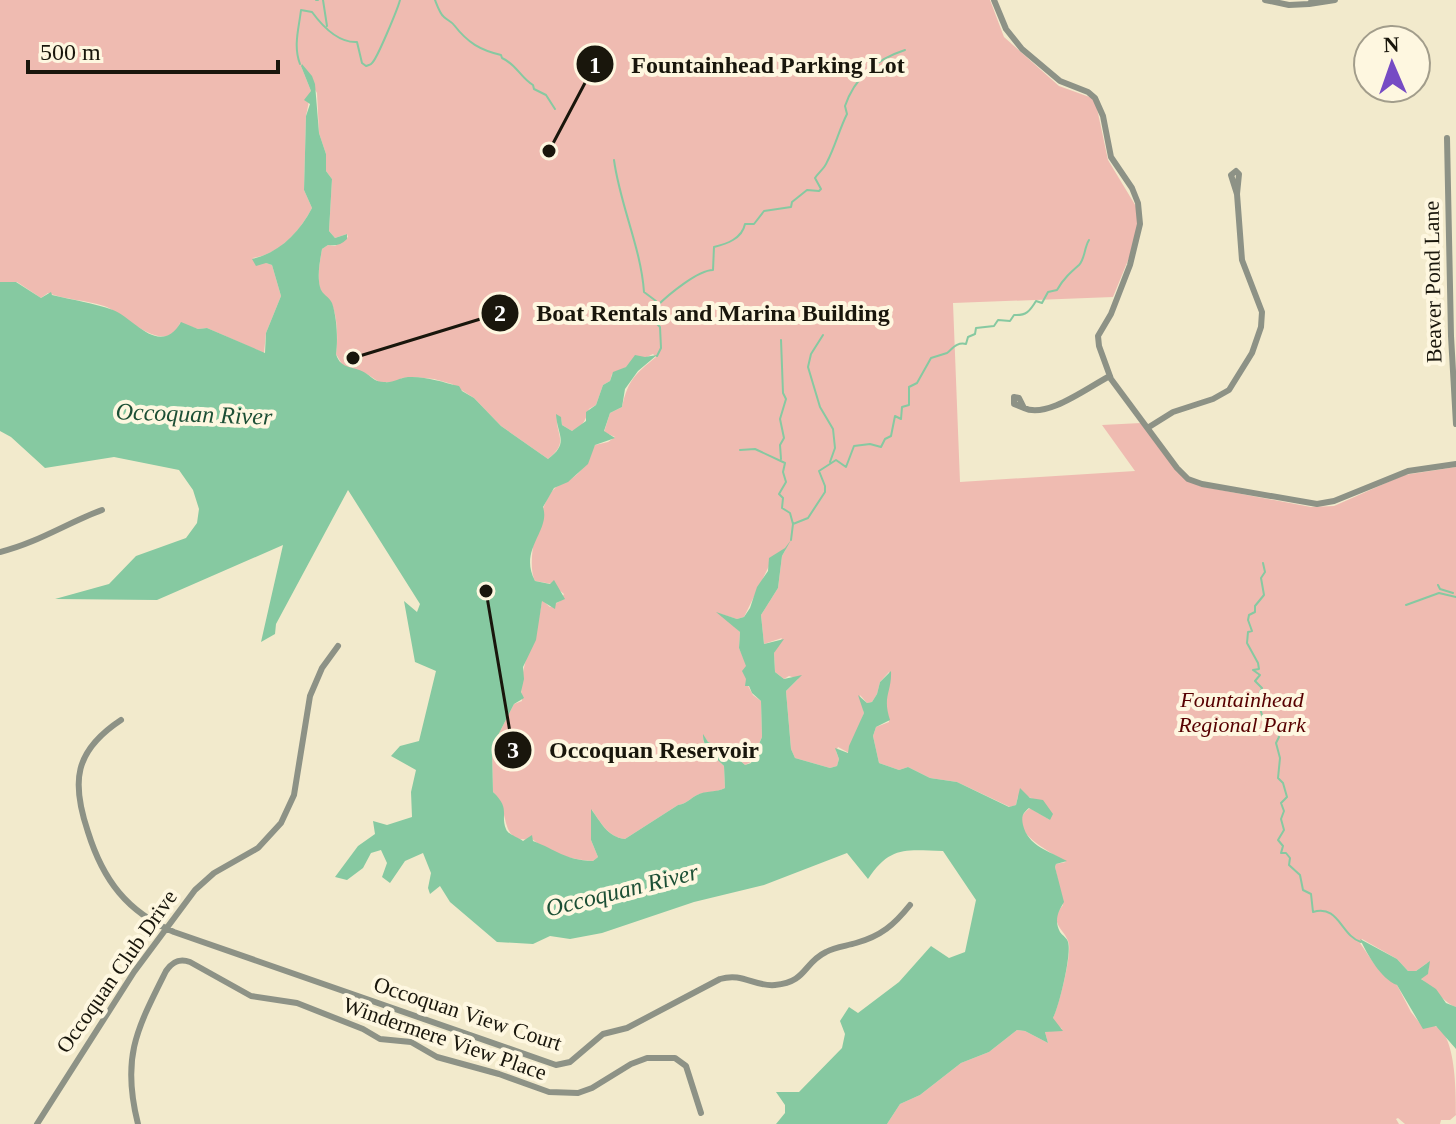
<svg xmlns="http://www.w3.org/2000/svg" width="1456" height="1124" viewBox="0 0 1456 1124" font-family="'Times New Roman',serif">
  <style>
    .green { fill: #efbbb1 }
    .water { fill: #86c9a1 }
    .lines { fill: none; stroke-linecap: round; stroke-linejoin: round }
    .stream { stroke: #86c9a1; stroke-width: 2 }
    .minor { stroke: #8d9286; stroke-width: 6 }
    .labels { text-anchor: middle; stroke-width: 8; stroke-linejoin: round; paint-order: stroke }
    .street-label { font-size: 22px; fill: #19160c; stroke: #fef7e0 }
    .park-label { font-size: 22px; font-style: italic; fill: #570000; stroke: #fef7e0 }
    .water-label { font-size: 24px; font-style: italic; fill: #1c4f35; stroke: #fef7e0 }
    .leader { fill: none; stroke: #19160c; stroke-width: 3 }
    .callout-dot { fill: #19160c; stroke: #fef7e0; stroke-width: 3 }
    .mark-label { font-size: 24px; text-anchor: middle; font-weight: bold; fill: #fff }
    .callout-label { font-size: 24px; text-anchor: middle; font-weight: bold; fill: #19160c; stroke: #fef7e0; stroke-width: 8; stroke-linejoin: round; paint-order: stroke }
  </style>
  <rect width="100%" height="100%" fill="#f2eacc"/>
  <path class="green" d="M0 0H990L1004 37 1059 86 1095 99 1108 160 1137 208V226L1131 253 1113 297 953 303 960 482 1135 471 1102 425 1141 423 1177 472 1199 486 1311 507 1334 506 1404 475 1456 467V1007C1447 1005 1431 986 1420 978L1428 973 1429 967 1427 963 1416 971H1408L1397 959 1362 939 1360 943 1375 965 1397 985 1411 1012 1422 1026C1426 1026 1431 1025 1435 1026 1456 1034 1456 1092 1456 1115L1450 1120H1441L1440 1124H1405L1398 1118 1396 1119 1399 1124H887L900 1104 920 1095 961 1063 989 1052 1017 1030 1025 1031 1048 1043 1045 1032 1062 1029 1054 1023 1053 1018C1059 1006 1071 957 1069 944 1066 929 1047 925 1063 905L1055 867 1056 864 1066 862C1053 853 1000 829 1030 808L1050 820 1044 805 1027 796H1018L1016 805 1010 807 957 782 930 778 908 767 899 770 879 763 873 736 876 727 889 722C889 715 885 708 885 701 885 690 891 683 889 672L880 682 877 694 872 702 867 703 860 695 864 713 849 753 838 747 836 751 839 759 837 766 830 768 795 758 791 749 786 691 798 679 789 676 784 679 775 672 774 653 782 638 764 644 761 615 778 588 782 556 786 549 769 566 744 617 737 619 721 614 740 632 739 648 747 666 746 682 753 695 761 701 762 737 751 762 745 765 727 749 708 742 703 735C702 748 715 757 724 766L725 788C716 793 706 791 697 795 689 799 688 803 678 805L625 839C608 837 601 823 592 810L591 840 598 857 593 861C570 860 549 853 532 839 497 844 512 811 493 792L492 747 514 704 522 701C517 667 538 635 542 600L550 607 560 601 564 594 552 584 535 581C525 562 540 502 555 488 559 484 567 483 571 479 587 468 587 459 595 445L608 442 615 437 604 432 610 413 622 407C628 380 635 374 656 357L653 354 612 374 610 381 603 385 596 405 589 409C586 419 583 427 572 431L562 425 561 418 557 415C555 435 570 442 548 459L501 426 474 398 452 384 434 379 414 377 402 378 396 382H379L367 374 343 366 336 354C338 342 338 315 331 303 328 297 322 295 320 288 317 275 320 261 322 249L328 245 335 246 348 237 347 234 335 238 329 231 332 179 326 171V154L319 133 317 93 301 66 311 91 306 116 304 190 312 208C300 231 279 255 252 258L272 265 281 296 266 333 264 353 207 328 198 329 180 323C165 359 123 312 104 306 86 300 66 300 48 293L41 298 17 282H0Z"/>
  <path class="water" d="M302 64 312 76 315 84 319 133 326 154V171L332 179 329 231 335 238 347 234V239C341 245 336 246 328 245L322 249C320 261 317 275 320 287 322 295 329 296 332 303 337 317 338 341 336 354 341 371 355 365 367 374 373 378 375 382 384 382 394 383 398 378 408 377 426 376 442 382 459 386L462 391 474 398 501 426 548 459C570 443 557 435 556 414L561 417 562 425 572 431 586 421V412L596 405 603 385 610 381 613 372 626 367 635 355 645 357 657 355 638 371 625 389 622 407 610 413 604 431 615 438 595 445 588 464 568 482 554 488 543 507C551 531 518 549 535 581L550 584 554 580 565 599 556 603 555 609 542 601 536 640 523 667 524 679 521 692 524 698 514 704 492 747 493 792C511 809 500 814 506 829 508 835 518 837 523 841L532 835 533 841C557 850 564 860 593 861L598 857 591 840V809C601 822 607 837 625 839L678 805C688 803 689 799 697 795 706 790 716 793 725 788L724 766C715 757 702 748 703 734L708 742 727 749 745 765 751 763 762 737 761 701 752 693 749 686H745L746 679 742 671 746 666 739 648 740 632 716 612 737 619 744 617 750 608 757 587 768 571 769 558 785 548 791 540 782 556 778 588 761 615 764 644 784 639 774 653 775 672 784 679 802 675 786 691 791 749 795 758 830 768 837 766 839 759 835 748 848 753 849 746 864 713 858 695 867 703 872 702 877 694 880 682 891 671C892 692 882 696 890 720L876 727 873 736 879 763 899 770 908 767 930 778 957 782 1009 807 1016 805 1020 788 1030 798 1043 800 1053 814 1050 820 1029 808C1023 813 1021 816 1023 825 1028 846 1049 851 1067 861L1056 864 1055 867 1064 902C1058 912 1054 920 1060 932 1063 936 1067 938 1068 942 1072 953 1059 1007 1053 1018L1063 1031 1045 1032 1048 1043 1025 1031 1017 1030 989 1052 961 1063 920 1095 900 1104 887 1124H776L785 1113V1105L776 1092H799L842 1048 845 1034 840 1021 849 1007 858 1013 899 982 931 946 949 958 965 952 976 900 943 851C907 850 890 845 868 879L847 853 764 885 694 902 602 933 570 939 550 936 533 944 497 942 450 902 440 886 430 894 428 888 431 873 423 853 405 861 390 883 382 877 387 863 381 850 371 853 363 868 347 880 335 877 358 846 375 834 373 821 387 825 412 817 411 792 416 770 391 756 400 746 419 741 436 671 415 662 404 601 417 612 420 604 348 490 276 624 275 634 261 642 283 545 157 600 55 599 109 584 136 556 186 538 197 523 199 509 193 490 179 470 114 457 45 468 11 437 0 431V282H16L41 298 51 292 52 295C72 300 94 303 113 310 134 318 160 358 181 322L198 329 207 328 265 353 266 333 281 296 272 265 266 263 256 266 252 259C279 253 299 233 312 208L304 190 306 116 310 104 304 100 311 91 301 66Z
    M1360 939 1397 959 1408 971H1416L1430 961 1428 974 1421 979 1436 989 1446 1003 1456 1007V1049L1436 1026 1423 1029 1397 985C1381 979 1367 954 1360 939Z"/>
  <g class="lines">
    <path class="stream" d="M316 0H318
      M323 0 327 26
      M435 0C437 5 440 14 444 17 447 20 452 22 454 25 468 43 480 50 501 55L502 58C516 64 521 78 533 85L534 89 546 95 555 109
      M300 64C293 46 299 28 301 10L312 12C323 27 338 43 357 42L362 63 366 66C368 65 371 65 372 63 377 59 398 8 400 0
      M614 160C620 205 641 248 644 292L656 301 651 318 660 327 661 348 657 356
      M657 306C668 295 698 270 713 270L714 247C726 244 742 239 745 224H754L764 211 791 207 792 202 807 190 819 191 821 189 815 178C818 173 825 168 827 162 835 147 839 130 847 114L845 106C855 77 877 59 905 50
      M823 335 811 354 808 367 820 407 833 429 835 448 830 462
      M781 340 783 393 786 399 780 419 784 438 780 445 781 459
      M740 450 755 449 785 463 783 472 786 482 779 494 783 498 782 508 790 513 793 524
      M791 540 793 524 808 518 825 492V486L819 471 836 460 846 467 854 446 870 444 881 447 885 439 891 436 895 416 901 419 902 407 909 405V387L917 383 931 358 947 353C953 348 957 342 966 344L968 337 975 334 976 328 994 326 998 320 1010 321 1014 315C1026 316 1030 311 1036 301L1042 303 1048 292 1057 290C1063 279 1071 272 1079 265 1085 259 1084 248 1089 240
      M1263 563 1265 572 1261 578 1264 595 1255 606V612L1249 615 1248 620 1252 631 1248 632 1247 643 1258 663 1259 669 1253 670 1260 675 1255 681 1262 688 1257 699 1263 718 1266 720 1272 716 1279 737 1276 743 1280 758 1278 778 1283 783 1287 797 1281 803 1284 811 1281 819 1284 830 1278 840 1283 846 1281 853H1286L1290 858 1289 865 1300 875 1303 890 1311 894 1313 912C1339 904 1341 936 1361 942
      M1438 585 1440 589 1453 593
      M1406 605 1439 593 1456 597"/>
    <path class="minor" d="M994 0 1006 29 1022 49 1060 81 1088 92 1095 98 1103 116 1111 157 1132 188 1138 203 1140 224 1130 265 1111 314 1098 336 1099 346 1111 379 1177 468 1188 479 1202 484 1317 504 1334 501 1408 471 1456 464
      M1265 0 1289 5 1309 4 1313 0
      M1309 4 1335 0
      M1447 138 1451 336 1456 424
      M1236 171 1239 174 1237 194 1231 175Z
      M1014 397 1019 398 1024 408 1014 404Z
      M1024 408C1047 419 1088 387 1110 376
      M1149 427 1173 412 1213 399 1229 390 1252 353 1261 327 1262 312 1242 260 1237 194
      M0 552C37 543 67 523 102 510
      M121 720C74 751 71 782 88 832 103 880 127 912 174 932L556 1065 570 1062 603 1034 627 1028 720 979C743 972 754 987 775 985 807 982 803 963 826 952 835 947 846 946 856 943 881 936 894 925 910 905
      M37 1124 134 972 195 890 214 873 258 848 281 823 294 795 310 696 322 668 338 646
      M138 1124C121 1057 137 1029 166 971 172 962 179 958 190 962L251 996 297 1003 363 1029 380 1039 411 1042 437 1057 499 1074 549 1092 578 1093 592 1088 631 1064 647 1058H675L686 1066 701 1113"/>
  </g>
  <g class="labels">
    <g class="street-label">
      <text transform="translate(1432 282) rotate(-91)" y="8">Beaver Pond Lane</text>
      <text transform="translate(116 971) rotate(-55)" y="8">Occoquan Club Drive</text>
      <text transform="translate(468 1013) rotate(18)" y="8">Occoquan View Court</text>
      <text transform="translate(445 1038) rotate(19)" y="8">Windermere View Place</text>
    </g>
    <g class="park-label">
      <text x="1242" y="707">Fountainhead<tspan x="1242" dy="25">Regional Park</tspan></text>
    </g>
    <g class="water-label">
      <text transform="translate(194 414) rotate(2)" y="8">Occoquan River</text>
      <text transform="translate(622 890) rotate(-14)" y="8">Occoquan River</text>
    </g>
  </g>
  <path class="leader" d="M549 151L595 64M353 358L500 313M486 591L513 750"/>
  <g class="callout-dot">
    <circle cx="549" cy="151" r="8"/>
    <circle cx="353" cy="358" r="8"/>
    <circle cx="486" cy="591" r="8"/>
    <circle cx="595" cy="64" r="20"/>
    <circle cx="500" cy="313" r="20"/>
    <circle cx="513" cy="750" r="20"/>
  </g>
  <g class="mark-label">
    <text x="595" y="73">1</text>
    <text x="500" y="321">2</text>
    <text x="513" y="758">3</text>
  </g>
  <g class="callout-label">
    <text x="768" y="73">Fountainhead Parking Lot</text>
    <text x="713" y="321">Boat Rentals and Marina Building</text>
    <text x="654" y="758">Occoquan Reservoir</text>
  </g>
  <g transform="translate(1392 64) rotate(358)"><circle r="38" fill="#fef7e0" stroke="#a29d8b" stroke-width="2"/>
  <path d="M0-6L14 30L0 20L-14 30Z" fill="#764bc4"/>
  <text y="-12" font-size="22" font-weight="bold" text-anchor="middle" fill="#19160c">N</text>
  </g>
  <path d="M28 60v12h250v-12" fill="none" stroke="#19160c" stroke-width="4"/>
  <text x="40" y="60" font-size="24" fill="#19160c" stroke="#fef7e0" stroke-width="6" paint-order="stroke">500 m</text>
</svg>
